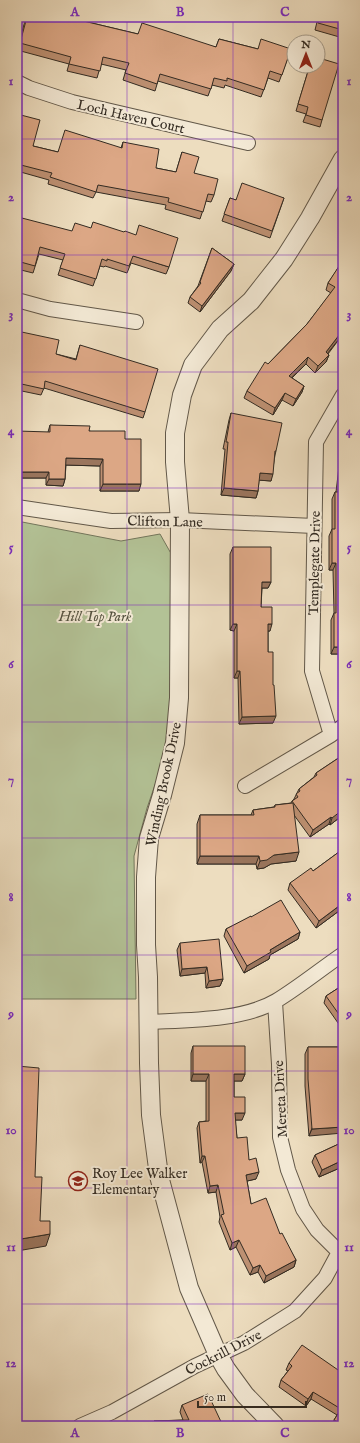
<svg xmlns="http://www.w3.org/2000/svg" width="360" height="1443" viewBox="0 0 360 1443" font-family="'IM FELL English',serif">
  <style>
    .green { fill: #b3c296; stroke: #73765c }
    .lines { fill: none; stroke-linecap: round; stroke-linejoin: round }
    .minor-casing { stroke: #625849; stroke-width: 16 }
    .tertiary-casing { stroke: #625849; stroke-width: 20 }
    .minor { stroke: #f3e9d5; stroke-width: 14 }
    .tertiary { stroke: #f3e9d5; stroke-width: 18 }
    .wall { fill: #bd9072; stroke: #332b22 }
    .shaded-wall { fill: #9a755d; stroke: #332b22 }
    .building { fill: #dca785; stroke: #332b22 }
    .grid { fill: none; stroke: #7b2cbf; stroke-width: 1; stroke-opacity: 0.55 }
    .labels { text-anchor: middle; stroke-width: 4; stroke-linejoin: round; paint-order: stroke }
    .street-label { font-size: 14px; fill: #332b22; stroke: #f3e9d5 }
    .park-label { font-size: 14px; font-style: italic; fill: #53513f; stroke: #f3e9d5 }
    .poi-label { font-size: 14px; fill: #332b22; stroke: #f3e9d5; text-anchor: start }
    .neatline { fill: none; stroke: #7b2cbf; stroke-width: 1.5 }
    .grid-label { font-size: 13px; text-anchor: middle; font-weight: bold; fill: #7b2cbf }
  </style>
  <rect width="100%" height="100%" fill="#edddbf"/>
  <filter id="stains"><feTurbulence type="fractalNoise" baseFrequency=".005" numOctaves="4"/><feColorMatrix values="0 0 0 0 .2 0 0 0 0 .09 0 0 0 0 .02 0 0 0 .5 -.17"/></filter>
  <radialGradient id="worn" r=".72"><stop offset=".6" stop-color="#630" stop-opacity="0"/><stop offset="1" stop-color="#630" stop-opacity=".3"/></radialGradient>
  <path class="green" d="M17 521 121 541 160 534 173 557 170 722 164 759 147 808 134 856 136 999H17Z"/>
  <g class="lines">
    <defs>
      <path id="minor" d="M17 82 29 88 72 102 248 143
        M17 300 50 309 136 322
        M17 507 111 521 180 520 314 526
        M331 735 312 671 316 442 343 395
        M245 786 331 735 343 726
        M275 1002 279 1064 280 1137 288 1170 303 1209 317 1230 339 1252
        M148 1022C186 1020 242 1021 276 1001 299 987 321 969 343 954
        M80 1426 112 1412 195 1366 244 1343 295 1311 325 1278 339 1252 343 1248"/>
      <path id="tertiary" d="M275 1426 245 1395 226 1369 218 1355 189 1288 159 1176 151 1115 149 1063 148 977 146 945V877L149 838 162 795 175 743 179 698 180 520 175 462V433L182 395 193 365 220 329 251 301 284 259 310 218 343 159"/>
    </defs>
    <use href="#minor" class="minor-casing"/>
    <use href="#tertiary" class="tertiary-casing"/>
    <use href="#minor" class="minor"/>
    <use href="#tertiary" class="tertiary"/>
  </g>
  <path class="wall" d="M26 17H76L75 19 138 34 216 47 219 39 258 49H291L279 82 268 78 261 97 225 85 224 88 212 85 208 96 158 81 155 91 123 80 126 70 101 64 97 78 67 71 69 64 17 50Z
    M314 17H343V38L315 30 318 18Z
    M316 66H318L322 120 320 127 303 122 306 114 296 111 309 68 315 69Z
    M17 114 33 146 58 152 121 148 123 142 156 168 176 172 182 152 194 173 214 195 211 202 206 201 200 219 165 209 166 205 96 192 93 198 48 184 49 180 17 171Z
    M230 198 236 200 284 198 270 238 222 221Z
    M17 219 169 267 166 274 131 263 127 273 105 266 104 267 100 266 93 286 58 275 63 260 39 254 33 273 17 269Z
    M212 248 234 264 231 271 200 312 188 303 190 297 198 286Z
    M343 261V334L328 354 329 355 326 362 315 373 306 364 292 378 304 386 302 392 293 406 282 400 273 415 244 398 247 391 268 364 307 324 331 293 326 290 328 283Z
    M17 331 56 354 76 359 80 345 145 412 143 418 44 388 41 395 17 390Z
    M231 413 276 451 275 455 271 481 259 480 258 491 256 498 221 495 225 449H223L229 420Z
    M50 425 89 431 125 439 139 491H100V466L66 465 65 479 63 486 46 485V478H17L48 432Z
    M342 451H343V654H331V620L334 613 333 570H329V536L332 529V499L335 492H336L340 458Z
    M233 547 271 582 268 588H262L261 607 270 631H268V652L273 723 239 724 238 678H234V631L230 630V554Z
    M343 755V811L341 813 339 818 330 825 329 824 310 837 294 815 296 861 271 864 264 868 257 869 256 864H197V824L200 815H251L253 810 274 807 275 805 291 803 292 801 294 799 299 789 314 777 316 773Z
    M343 849V908L316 928 288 890 290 883 313 871Z
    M251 917 300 932 298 939 270 955 269 959 244 973 224 936 226 929Z
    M180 943 223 979 220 986 206 988 205 973 180 976 177 950Z
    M343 985V1030L324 1003 326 996Z
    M193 1046 245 1074 242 1081H234V1097L242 1120H235L237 1138 249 1160 256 1179 247 1181 251 1204 280 1234 296 1260 294 1267 264 1283 258 1272 250 1275 236 1247 230 1250 219 1222 220 1217 216 1192 208 1193 202 1162 200 1163 197 1128 199 1122 206 1121V1081H191V1053Z
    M308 1047H343L309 1136 305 1086V1054Z
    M343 1142V1170L342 1167 319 1177 312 1162 315 1155Z
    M289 1363 341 1372 343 1368V1426H332L334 1420 337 1415 311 1399 306 1406 279 1387 281 1380 288 1371 286 1370Z
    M182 1405 223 1426H152L154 1421 183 1420 180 1412Z"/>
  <path class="shaded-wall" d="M234 264 231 271 200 312 202 306Z
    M343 330V334L323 359 326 352Z
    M329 355 326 362 315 373 318 366Z
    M308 357 306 364 286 383 289 376Z
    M304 386 302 392 293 406 296 399Z
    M285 393 282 400 273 415 275 408Z
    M66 458 103 459 100 466 64 465Z
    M17 472H49L46 478H17Z
    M260 473 273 474 271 481 257 480Z
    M49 479H65L63 486 46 485Z
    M103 484H141L139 491H100Z
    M224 488 258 491 256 498 221 495Z
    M332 563H336L333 570H329Z
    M262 582H271L268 588H259Z
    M233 624H237L234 631 230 630Z
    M268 624H272L270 631H265Z
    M334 647H343V654H331Z
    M237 671H240L238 678H234Z
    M276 716 273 723 239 724 242 717Z
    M343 806V811L341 813 339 818 330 825 332 818 340 809Z
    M331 817 329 824 310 837 313 830Z
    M299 852 296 861 271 864 264 868 257 869 260 861 274 855Z
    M200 856H259L256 864H197Z
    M343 903V908L316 928 319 921Z
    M300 932 298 939 270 955 269 959 244 973 247 966 270 950Z
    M207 967 205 973 180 976 182 969Z
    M223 979 220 986 206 988 209 981Z
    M193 1074H209L206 1081H191Z
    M234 1074H245L242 1081H231Z
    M235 1113H245L242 1120H232Z
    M343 1127V1133L309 1136 312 1129Z
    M202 1156H205L202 1162 200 1163Z
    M343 1160V1163L342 1167 319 1177 322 1170Z
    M259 1172 256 1179 243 1182 246 1175Z
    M218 1185 216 1192 208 1193 210 1186Z
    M50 1234 46 1246 17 1251 21 1239Z
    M239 1240 236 1247 230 1250 232 1243Z
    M296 1260 294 1267 264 1283 266 1276Z
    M260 1265 258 1272 250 1275 253 1268Z
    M17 1278H19L17 1284Z
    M313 1392 311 1399 306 1406 308 1399Z"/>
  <path class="building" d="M27 17H76L75 19 138 34 142 23 216 47 219 39 258 49 261 39 291 49 282 75 270 71 264 90 227 78V81L214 78 211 89 160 74 157 84 125 73 129 63 103 57 100 71 69 64 71 57 20 43Z
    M319 17H343V30L318 23Z
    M319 58 339 64 322 120 306 115 308 107 298 104 309 68 315 69 316 66H318V61Z
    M17 114 40 120 33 146 58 152 65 130 122 148 123 142 159 149 156 168 176 172 182 152 199 157 194 173 218 179 214 195 208 194 203 212 168 202 169 198 98 185 96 192 50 177 52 173 17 164Z
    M242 183 284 198 272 231 224 214 230 198 236 200Z
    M18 217 72 231 75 223 91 228 93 222 124 232 125 231 136 235 139 225 178 238 169 267 133 256 129 266 107 259V261L102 259 96 279 60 268 65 254 40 247 35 266 17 261V220Z
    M212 248 234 264 202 306 190 297 201 283 200 282Z
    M343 260V330L326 352 329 355 318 366 308 357 289 376 304 386 296 399 285 393 275 408 247 391 265 362 268 364 307 324 335 287 328 283Z
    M17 331 59 340 56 354 76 360 80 345 158 369 145 412 45 381 44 389 17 383Z
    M231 413 282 423 276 451H275L273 474 260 473 258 491 224 488 228 442H226Z
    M50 425 90 426 89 431H125V439H141V484H103V459L66 458 65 479H49V472H17V431L50 432Z
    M342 451H343V647H334V613H336V563H332V529H335V492H338Z
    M233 547H271V582H262L261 607H272V624H268V652H273V685H274L276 716 242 717 240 671H237V624H233Z
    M343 755V806L340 809 341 811 332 818 331 817 313 830 292 801 298 797 296 794 300 791 299 789 317 775 316 773Z
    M293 803 299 852 274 855 267 860 260 861 259 856H200V815H254L253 810 275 807V805Z
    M343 849V903L319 921 290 883 311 868 313 871Z
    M281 900 300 932 270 950 271 952 247 966 226 929 251 916V917Z
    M219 939 223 979 209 981 207 967 182 969 180 943Z
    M343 985V1020L326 996Z
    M193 1046H245V1074H234V1097H245V1113H235L237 1138 247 1137 249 1160 256 1158 259 1172 246 1175 251 1204 266 1198 280 1234 282 1233 296 1260 266 1276 260 1265 253 1268 239 1240 232 1243 221 1215 224 1214 218 1185 210 1186 205 1156H202L199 1122 209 1121V1074H193Z
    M308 1047H343V1127L312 1129 308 1079Z
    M17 1066 39 1068 35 1177H42L40 1221H50V1234L21 1239 19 1278H17Z
    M343 1142V1160L322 1170 315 1155Z
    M302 1345 341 1372 343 1368V1425L334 1420 341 1409 313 1392 308 1399 281 1380 292 1366 289 1363Z
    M208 1394 223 1426H154V1421L189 1420 182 1405Z"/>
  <path class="grid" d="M127 17V1426M233 17V1426M17 139H343M17 255H343M17 372H343M17 488H343M17 605H343M17 722H343M17 838H343M17 955H343M17 1071H343M17 1188H343M17 1304H343"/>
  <defs>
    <symbol id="school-ring" viewBox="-11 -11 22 22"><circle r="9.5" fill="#f3e9d5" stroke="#8f2418" stroke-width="1.5"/><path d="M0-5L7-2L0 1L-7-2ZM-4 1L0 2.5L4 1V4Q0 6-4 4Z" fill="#8f2418"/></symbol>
  </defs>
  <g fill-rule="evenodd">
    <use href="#school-ring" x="67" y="1170" width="22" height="22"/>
  </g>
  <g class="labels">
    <g class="street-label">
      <text transform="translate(131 116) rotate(13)" y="5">Loch Haven Court</text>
      <text transform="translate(165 521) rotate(1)" y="5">Clifton Lane</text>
      <text transform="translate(314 563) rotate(-89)" y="5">Templegate Drive</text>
      <text transform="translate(163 784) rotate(-78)" y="5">Winding Brook Drive</text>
      <text transform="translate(280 1099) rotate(-93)" y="5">Mereta Drive</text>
      <text transform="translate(223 1352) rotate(-27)" y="5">Cockrill Drive</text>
    </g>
    <g class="park-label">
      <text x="95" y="621">Hill Top Park</text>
    </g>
    <g class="poi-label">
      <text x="92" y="1178">Roy Lee Walker<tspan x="92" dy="16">Elementary</tspan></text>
    </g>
  </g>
  <rect width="360" height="1443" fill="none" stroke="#edddbf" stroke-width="44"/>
  <g transform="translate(306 54)"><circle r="19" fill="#f3e9d5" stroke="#a69d8d"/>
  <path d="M0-3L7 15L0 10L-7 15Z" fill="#8f2418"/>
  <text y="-6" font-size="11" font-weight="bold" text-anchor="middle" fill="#332b22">N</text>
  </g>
  <path d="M198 1401v6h108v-6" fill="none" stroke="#332b22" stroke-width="2"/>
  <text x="204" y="1401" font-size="12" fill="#332b22" stroke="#f3e9d5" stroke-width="3" paint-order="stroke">50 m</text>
  <rect x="22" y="22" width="316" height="1399" class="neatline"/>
  <g class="grid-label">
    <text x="75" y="16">A</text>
    <text x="180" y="16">B</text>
    <text x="285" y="16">C</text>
    <text x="11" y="85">1</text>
    <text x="349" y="85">1</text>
    <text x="11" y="201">2</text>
    <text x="349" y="201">2</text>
    <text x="11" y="318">3</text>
    <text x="349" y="318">3</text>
    <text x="11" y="435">4</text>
    <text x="349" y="435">4</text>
    <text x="11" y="551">5</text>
    <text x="349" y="551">5</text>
    <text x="11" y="668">6</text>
    <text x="349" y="668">6</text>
    <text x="11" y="784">7</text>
    <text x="349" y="784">7</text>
    <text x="11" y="901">8</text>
    <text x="349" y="901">8</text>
    <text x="11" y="1018">9</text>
    <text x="349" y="1018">9</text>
    <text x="11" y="1134">10</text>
    <text x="349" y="1134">10</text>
    <text x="11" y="1251">11</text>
    <text x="349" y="1251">11</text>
    <text x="11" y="1367">12</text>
    <text x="349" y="1367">12</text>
    <text x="75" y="1437">A</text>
    <text x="180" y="1437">B</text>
    <text x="285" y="1437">C</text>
  </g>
  <rect width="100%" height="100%" filter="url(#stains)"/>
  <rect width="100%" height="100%" fill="url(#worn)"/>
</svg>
